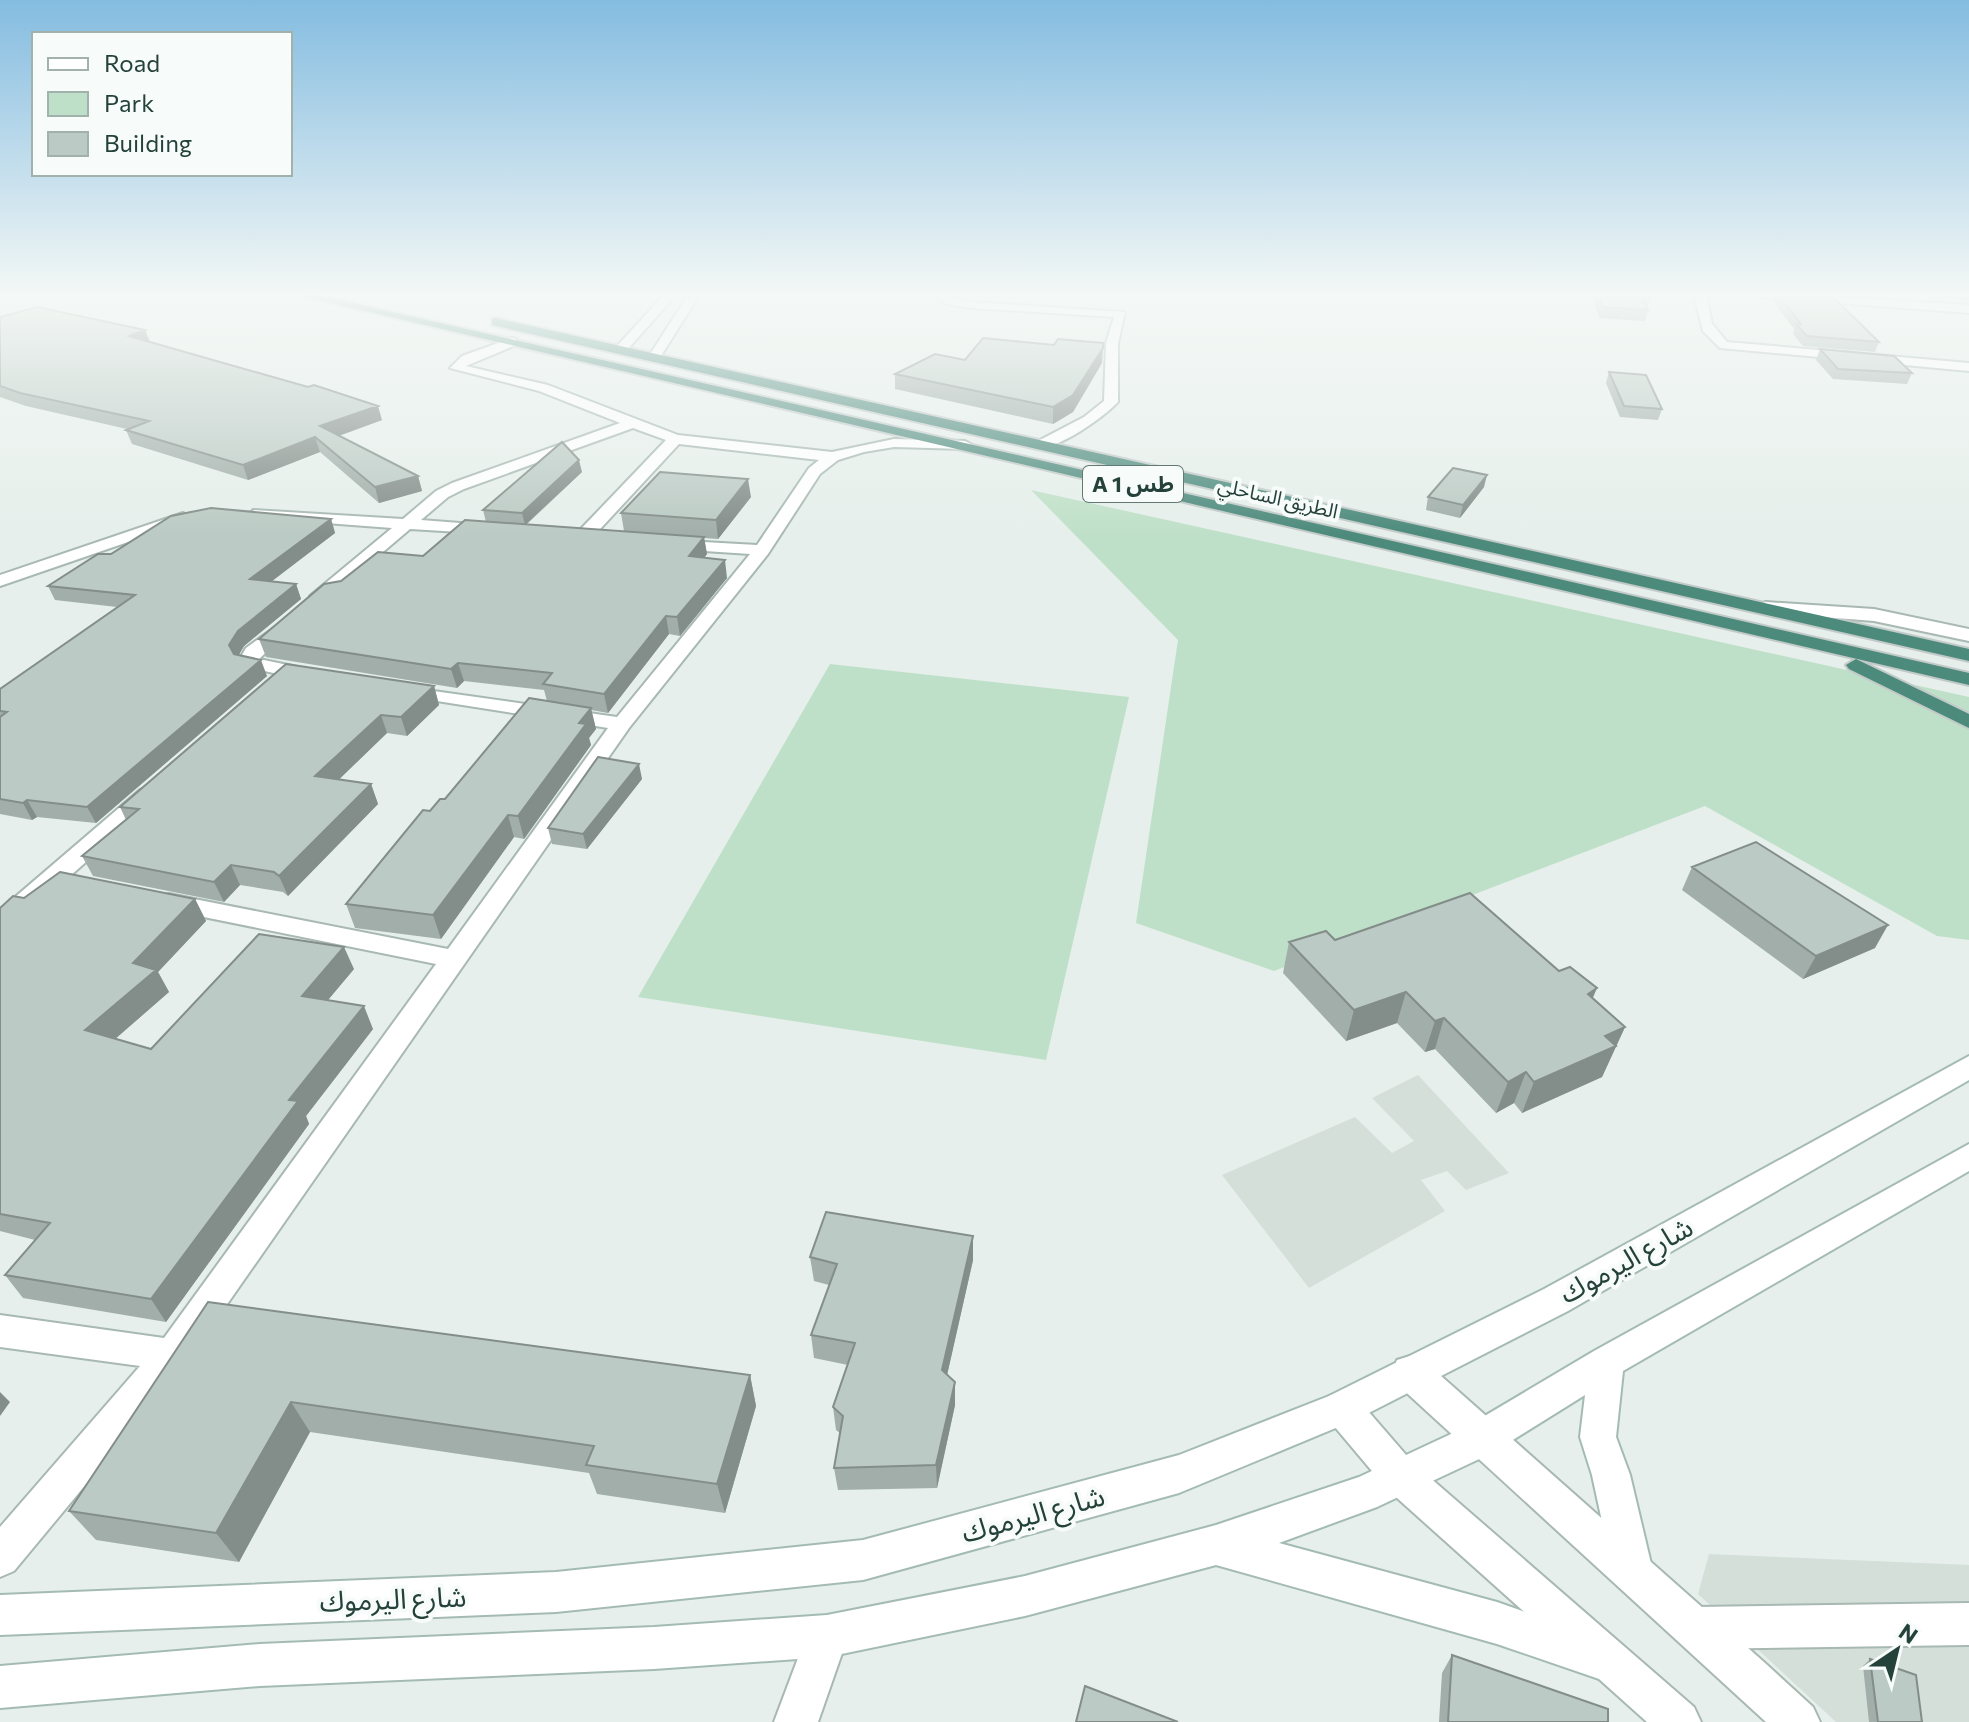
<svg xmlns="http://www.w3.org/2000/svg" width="1969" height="1722" viewBox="0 0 1969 1722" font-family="Commissioner,'Noto Sans Arabic',sans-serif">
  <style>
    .built { fill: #d4dfda }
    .green { fill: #bfe0c8 }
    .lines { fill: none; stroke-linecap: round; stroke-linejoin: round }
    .minor-casing { stroke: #a8b8b2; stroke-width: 4 }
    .tertiary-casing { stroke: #a8b8b2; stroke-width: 4 }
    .secondary-casing { stroke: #a4bbb3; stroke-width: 4 }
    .trunk-casing { stroke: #c2cac8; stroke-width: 4 }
    .minor { fill: #fff; fill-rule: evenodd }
    .tertiary { fill: #fff; fill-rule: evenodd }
    .secondary { fill: #fff; fill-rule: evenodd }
    .trunk { fill: #4c8a7c; fill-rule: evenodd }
    .wall { fill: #a1aea9 }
    .shaded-wall { fill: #838d89 }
    .building { fill: #bbcac4; stroke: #838d89; stroke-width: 2 }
    .labels { text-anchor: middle; stroke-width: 8; stroke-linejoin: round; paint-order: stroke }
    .far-street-label { font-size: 20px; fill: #24423a; stroke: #f7fbf9 }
    .shield { fill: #f7fbf9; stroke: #637a73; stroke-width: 2 }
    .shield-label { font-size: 22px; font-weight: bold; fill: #24423a }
    .near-street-label { font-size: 28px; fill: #24423a; stroke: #f7fbf9 }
  </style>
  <rect width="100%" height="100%" fill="#e6efeb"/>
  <path class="built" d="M1418 1075 1509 1173 1466 1190 1447 1171 1421 1180 1445 1211 1309 1288 1222 1175 1355 1117 1392 1153 1414 1141 1372 1098Z
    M1709 1554 1969 1565V1722H1836L1698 1594Z"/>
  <path class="green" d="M1031 490 1969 697V940L1937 936 1705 806 1274 971 1136 923 1178 640Z
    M830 664 1129 697 1046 1060 638 997Z"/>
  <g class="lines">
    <defs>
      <path id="minor" d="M665 294H677L625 352H617V346Z
        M689 294H700L659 359H651L649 356Z
        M937 294 971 302 1125 312 1118 343V402C1104 417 1058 450 1038 447V441L1084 417 1104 401 1106 343 1114 317 971 308 946 304Z
        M1694 294H1706L1712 324 1727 342 1969 363V371L1720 348 1703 331Z
        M1723 294H1790L1969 305V313Z
        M512 338 516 339V345L466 366 548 385 678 435 832 452 894 439 965 441 972 445 965 449 894 447 864 452 838 460 820 474 768 554 629 728 184 1366 14 1571 0 1577V1527L140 1366 0 1347V1315L164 1338 436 964 169 910 160 908 157 902 160 896 169 894 448 949 608 728 405 696 398 694 395 690 398 686 617 717 750 554 674 549 666 544 668 540 757 545 809 468 819 460 679 444 589 541H577V533L666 440 633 428 464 489 448 497 421 520 486 525 494 530 492 534 410 529 322 604H310V596L392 528 259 518 251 513 253 510 403 519 436 491 452 483 620 423 539 391 450 368 462 356Z
        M183 513 191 518 189 521 0 586V575Z
        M1766 602 1874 609 1969 629V641L1874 621 1760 612V604Z
        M285 620 294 626 259 659 317 671 320 675 317 679 310 681 241 666 238 662 246 648Z
        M148 788 156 790 159 795 156 800 9 930 0 932V910L140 790Z
        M1969 1603V1645L1697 1649 1682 1643 1676 1628 1682 1613 1697 1607Z
        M827 1615 842 1621 848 1636 818 1722H774L812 1621Z"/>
      <path id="tertiary" d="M1410 1356 1423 1360 1765 1663 1813 1707 1820 1722H1766L1397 1384 1392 1372 1397 1360Z
        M1342 1391 1355 1396 1413 1463 1694 1707 1701 1722H1647L1387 1489 1329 1420 1324 1408 1329 1396Z"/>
      <path id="secondary" d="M1969 1056V1080L1568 1311 1355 1420 1179 1493 863 1580 556 1612 0 1635V1595L556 1572 863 1540 1179 1455 1329 1396 1544 1289Z
        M1969 1144V1171L1623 1371 1616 1437 1630 1475 1653 1572 1647 1586 1633 1592 1619 1586 1613 1572 1592 1475 1580 1437 1585 1395 1492 1453 1377 1507 1279 1543 1497 1602 1623 1646 1629 1661 1623 1676 1608 1682 1497 1644 1216 1565 1025 1616 827 1657 654 1669 260 1686 0 1708V1666L260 1644 654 1627 827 1615 1025 1576 1216 1525 1359 1477 1466 1427 1594 1351Z"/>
      <path id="trunk" d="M292 294H314L1969 673V685Z
        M496 318 1969 649V661L492 325V319Z
        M1856 659 1969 714V728L1849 669 1846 665Z"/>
    </defs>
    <use href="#minor" class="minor-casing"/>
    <use href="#tertiary" class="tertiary-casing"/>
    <use href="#secondary" class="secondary-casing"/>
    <use href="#trunk" class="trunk-casing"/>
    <use href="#minor" class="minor"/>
    <use href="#tertiary" class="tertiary"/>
    <use href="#secondary" class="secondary"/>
    <use href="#trunk" class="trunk"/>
  </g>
  <path class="wall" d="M1590 294H1649L1651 297 1647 307H1646L1648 310 1645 321 1600 318Z
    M1775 294H1814L1879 342 1875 352 1803 346 1793 334 1794 329 1773 301Z
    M1953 294H1969V302H1961Z
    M0 317 145 330 150 342 382 420 339 436 418 476 422 491 379 503 320 452 248 480 132 444 126 430 127 429 26 406 0 397Z
    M1820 349 1912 373 1907 384 1833 379 1816 360Z
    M965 360 1102 363 1073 412 1053 424 895 389V374Z
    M1609 372 1662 409 1658 420 1620 417 1606 383Z
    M582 472 526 525 624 531 621 513 751 497 718 539 704 538 707 554 704 558 727 578 680 636 669 634 608 713 591 710 596 729 589 738 591 745 524 839 514 837 441 939 355 928 346 904 430 811 445 799 547 701 544 690 464 681 457 688 266 657 259 639 341 581 423 556 486 522 483 510Z
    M1484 487 1460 518 1426 510 1428 497Z
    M331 519 335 533 272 581 296 584 301 599 244 646 239 655 267 676 96 823 37 817 32 820 0 814V689L117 607 55 600 48 586 111 554Z
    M434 686 439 705 407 736 387 733 339 779 371 784 378 804 288 896 283 892 240 885 224 902 93 876 82 856 126 820 120 807Z
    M642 779 587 849 552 844 548 828Z
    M1692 867 1875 948 1803 979 1682 890Z
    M24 898 195 899 206 921 158 972 169 992 115 1039 151 1049 354 969 328 1000 373 1029 306 1116 309 1124 166 1322 23 1298 5 1275 35 1240 0 1231V908Z
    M1335 940 1559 971 1625 1027 1602 1077 1522 1113 1514 1103 1496 1113 1435 1049 1425 1052 1397 1023 1346 1041 1283 973 1289 942Z
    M973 1236V1260L947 1375 955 1405 937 1488 838 1490 834 1468 840 1433 836 1430 833 1407 848 1365 814 1358 811 1335 829 1285 814 1281 810 1257Z
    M208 1302 750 1375 756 1406 725 1513 597 1494 589 1473 310 1432 239 1562 96 1540 69 1511Z
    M1452 1655 1608 1722H1439L1442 1673Z
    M1870 1659 1922 1722H1869L1863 1666Z"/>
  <path class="shaded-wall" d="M145 330 150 343 129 336Z
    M1103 348 1102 363 1073 412 1053 424V407Z
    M378 406 382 420 324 441 320 426Z
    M315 437 320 452 248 480 243 465Z
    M579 460 582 472 525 525 522 513Z
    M1487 475 1484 487 1460 518 1463 505Z
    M418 476 422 491 379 503 375 487Z
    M748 479 751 497 718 539 716 520Z
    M331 519 335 533 255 594 250 579Z
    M704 537 707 554 692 574 689 556Z
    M725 560 727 578 680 636 677 617Z
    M296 584 301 599 244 646 235 661 229 645 238 631Z
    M666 616 669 634 608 713 604 694Z
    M261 660 267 676 96 823 87 807Z
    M458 663 464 681 457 688 451 669Z
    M434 686 439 705 407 736 401 717Z
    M591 708 596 729 589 738 591 745 524 839 518 816 579 723Z
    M381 715 387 733 323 795 315 776Z
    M639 764 642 779 587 849 583 834Z
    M371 784 378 804 288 896 279 876Z
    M27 800 37 817 32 820 23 803Z
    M508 815 514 837 441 939 433 915Z
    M231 865 240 885 224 902 214 882Z
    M195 899 206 921 158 972 169 992 99 1053 85 1030 133 963Z
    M1888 925 1875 948 1803 979 1816 956Z
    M344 947 354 969 312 1019 302 996Z
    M1597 988 1584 1019 1588 994Z
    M1406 992 1397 1023 1346 1041 1354 1010Z
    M364 1006 373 1029 306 1116 309 1124 166 1322 151 1299 289 1100Z
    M1444 1018 1435 1049 1425 1052 1435 1021Z
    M1625 1027 1602 1077 1522 1113 1534 1082 1605 1036Z
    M1526 1072 1514 1103 1496 1113 1508 1082Z
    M973 1236V1260L943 1393 942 1370Z
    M750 1375 756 1406 725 1513 717 1484Z
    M955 1382V1405L937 1488 936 1465Z
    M0 1392 10 1402 0 1416Z
    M291 1402 310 1432 239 1562 216 1533Z"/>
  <path class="building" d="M1597 294H1649L1651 297 1640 296 1648 310 1603 307Z
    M1778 294 1832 296 1879 342 1807 336 1796 324H1801Z
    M37 307 145 330 129 336 308 387 314 385 378 406 320 426 418 476 375 487 315 437 243 465 126 430 149 421 20 393 0 386V317Z
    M983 338 1054 345 1058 339 1103 343V348L1073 395 1053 407 895 374 935 354 965 360Z
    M1820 349 1894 356 1912 373 1838 369Z
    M1609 372 1646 375 1662 409 1624 406Z
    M562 442 579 460 522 513 483 510Z
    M1453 468 1487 475 1463 505 1428 497Z
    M660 472 748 479 716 520 621 513Z
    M211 508 331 519 250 579 296 584 238 631 229 645 234 654 261 660 87 807 27 800 23 803 0 799V717L7 712 0 711V689L135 595 48 586 98 554H111L171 516Z
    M465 520 704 537 689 556 725 560 677 617 666 616 604 694 543 684 552 673 458 663 451 669 259 639 324 584 341 581 378 552 423 556Z
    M286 664 434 686 401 717 381 715 315 776 371 784 279 876 274 872 231 865 214 882 82 856 139 809 120 807Z
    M529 698 591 708 579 723 586 724 518 816 508 815 433 915 346 904 423 810 430 811 440 799H445Z
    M598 757 639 764 583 834 548 828Z
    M1756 842 1888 925 1816 956 1692 867Z
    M60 872 195 899 133 963 156 970 85 1030 151 1049 259 934 344 947 302 996 364 1006 289 1100 298 1101 151 1299 5 1275 50 1223 0 1214V908L13 896 24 898Z
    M1470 893 1559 971 1570 967 1597 988 1588 994 1625 1027 1605 1036 1616 1046 1534 1082 1526 1072 1508 1082 1444 1018 1435 1021 1406 992 1354 1010 1289 942 1326 931 1335 940Z
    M826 1212 973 1236 942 1370 955 1382 936 1465 834 1468 843 1416 833 1407 855 1343 811 1335 837 1264 810 1257Z
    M208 1302 750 1375 717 1484 586 1465 594 1446 291 1402 216 1533 69 1511Z
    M1452 1655 1608 1709V1722H1448Z
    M1870 1659 1916 1675 1922 1722H1878Z
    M1085 1686 1178 1722H1076Z"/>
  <linearGradient id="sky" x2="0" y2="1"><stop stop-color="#84bce0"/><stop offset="0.55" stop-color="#f4f8f6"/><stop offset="1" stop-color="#f4f8f6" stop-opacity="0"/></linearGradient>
  <rect width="1969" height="536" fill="url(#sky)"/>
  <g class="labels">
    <g class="far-street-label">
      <text transform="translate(1278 498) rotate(13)" y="7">الطريق الساحلي</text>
    </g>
    <rect class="shield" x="1083" y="466" width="100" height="36" rx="6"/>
    <g class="shield-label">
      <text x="1133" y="492">A 1 طس</text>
    </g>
    <g class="near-street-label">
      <text transform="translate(1626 1260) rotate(-29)" y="10">شارع اليرموك</text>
      <text transform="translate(1033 1514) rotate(-15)" y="10">شارع اليرموك</text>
      <text transform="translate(393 1599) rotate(-2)" y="10">شارع اليرموك</text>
    </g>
  </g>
  <rect x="32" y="32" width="260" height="144" fill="#f7fbf9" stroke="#a3b1ad" stroke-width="2"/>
  <rect x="48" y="58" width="40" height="12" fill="#ffffff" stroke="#a3b1ad" stroke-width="2"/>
  <text x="104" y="72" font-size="24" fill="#24423a">Road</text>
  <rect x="48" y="92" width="40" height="24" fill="#bfe0c8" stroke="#a3b1ad" stroke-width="2"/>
  <text x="104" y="112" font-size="24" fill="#24423a">Park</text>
  <rect x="48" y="132" width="40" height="24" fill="#bbcac4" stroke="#a3b1ad" stroke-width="2"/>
  <text x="104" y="152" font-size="24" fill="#24423a">Building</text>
  <g transform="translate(1897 1650) rotate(35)" stroke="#f7fbf9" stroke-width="6" paint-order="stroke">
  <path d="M0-6L14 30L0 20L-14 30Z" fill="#24423a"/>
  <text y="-12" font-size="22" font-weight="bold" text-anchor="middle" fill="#24423a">N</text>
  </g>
</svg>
